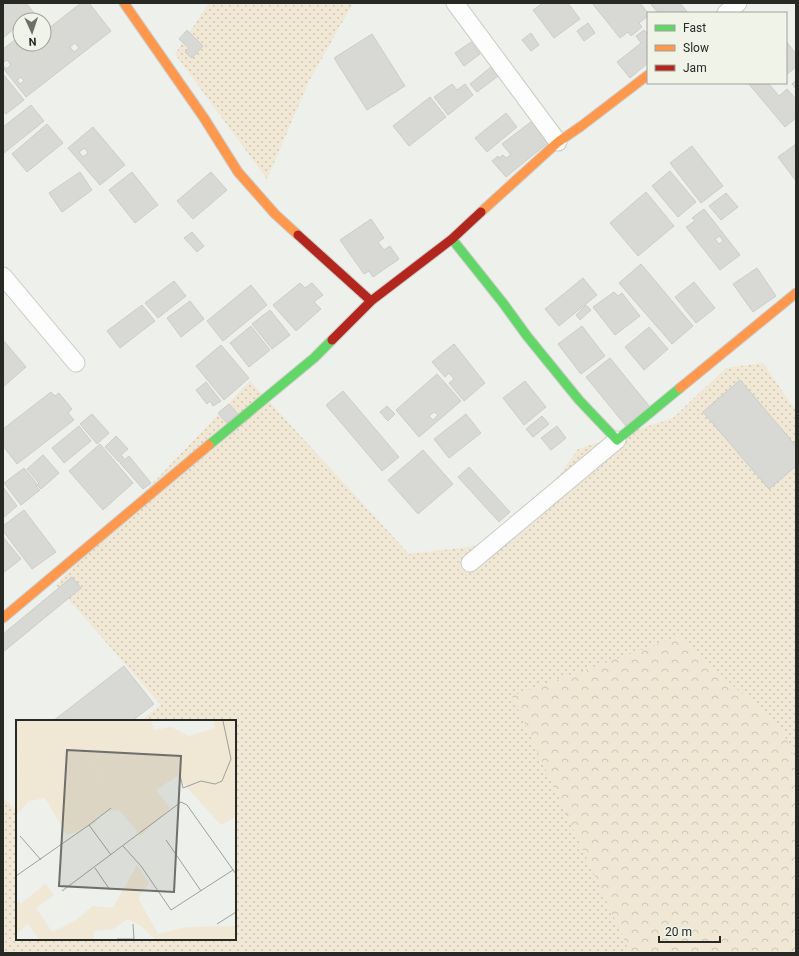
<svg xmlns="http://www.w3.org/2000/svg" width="799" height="956" viewBox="0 0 799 956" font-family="Roboto,sans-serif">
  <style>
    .grass { fill: url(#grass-dots) }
    .forest { fill: url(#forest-crowns) }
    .building { fill: #d8d9d4; stroke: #cccdc8; fill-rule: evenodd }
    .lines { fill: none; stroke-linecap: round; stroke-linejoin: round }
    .street-casing { stroke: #caccc8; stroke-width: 19 }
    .fast-casing { stroke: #caccc8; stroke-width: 11 }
    .slow-casing { stroke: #caccc8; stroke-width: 11 }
    .jam-casing { stroke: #caccc8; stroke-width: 11 }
    .street { stroke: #fcfdfc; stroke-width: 17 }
    .fast { stroke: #63d668; stroke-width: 9 }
    .slow { stroke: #ff974d; stroke-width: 9 }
    .jam { stroke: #b3261e; stroke-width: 9 }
    .inset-road { fill: none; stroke: #9ea09c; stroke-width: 1 }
    .view { fill: #6d6f6a; fill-opacity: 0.15; stroke: #6d6f6a; stroke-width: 2 }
    .inset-edge { fill: none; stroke: #272925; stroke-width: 2 }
  </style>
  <defs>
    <pattern id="grass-dots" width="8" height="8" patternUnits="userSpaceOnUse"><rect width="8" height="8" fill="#f0e7d4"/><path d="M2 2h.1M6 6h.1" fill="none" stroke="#cec6b6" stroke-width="1.8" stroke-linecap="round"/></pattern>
    <pattern id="forest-crowns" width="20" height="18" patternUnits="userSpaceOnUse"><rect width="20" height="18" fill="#f0e7d4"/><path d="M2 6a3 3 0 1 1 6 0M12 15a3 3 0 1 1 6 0" fill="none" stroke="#cec6b6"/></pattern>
  </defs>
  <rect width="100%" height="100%" fill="#eef0eb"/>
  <path class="grass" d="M209 3H353L309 81 267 179 175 54Z
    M763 363 796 411V760L780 727 627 946 624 953H3V797L17 811V939H235V721H140L161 705 56 585 250 381 409 554 511 542 578 449 673 418 726 368Z"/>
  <path class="forest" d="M678 637 780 727 796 760V953H624L627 946 512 696Z"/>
  <path class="building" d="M3 3H26L34 13 25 20H20V24L3 38Z
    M81 3H89L111 31 26 97 3 68V65L6 69 11 65 7 60 3 63V49L19 37 20 39V44H24L25 46 28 44H44V32ZM75 43 79 48 74 52 70 47ZM21 77 24 81 20 84 17 80Z
    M543 3H568L580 19 554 38 533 10Z
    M592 3H640L648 13V16L639 23 642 27 631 36 628 32 620 38Z
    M650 3H680L688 13H658Z
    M588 23 595 33 584 41 577 31Z
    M187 30 203 46 192 58 185 52 189 48 179 39Z
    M644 30 648 34V63L630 78 617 62 641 43 636 36Z
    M531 33 539 45 531 51 522 40Z
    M372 34 405 86 367 110 334 58Z
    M786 41 796 54V67L786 75Z
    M471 42 480 54 464 66 455 53Z
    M491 67 498 76 477 92 470 84Z
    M3 74 24 100 6 114 3 111Z
    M796 80V89L792 84Z
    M748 83H768L779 96 787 89 796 99V118L785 127Z
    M452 84 457 90 465 84 473 95 448 115 434 97Z
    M430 97 446 117 409 146 393 126Z
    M31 105 44 121 4 153 3 151V127Z
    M506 113 517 127 487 152 475 138Z
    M532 121 549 142 506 177 492 161 498 156 499 158 503 155 506 158 511 155 502 144Z
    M47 124 63 143 27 172 12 154Z
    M93 127 125 165 100 185 68 148ZM85 148 88 153 83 157 79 152Z
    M796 144V181L778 157Z
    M692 146 723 186 701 203 670 163Z
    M670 171 696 202 678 217 652 186Z
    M80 172 92 190 62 212 49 193Z
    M132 172 158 205 135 223 109 190Z
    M211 172 227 190 193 219 177 201Z
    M646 192 674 226 638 256 610 223Z
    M726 193 738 207 721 220 709 206Z
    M704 209 740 255 720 270 686 227 695 221 692 218ZM720 236 723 241 719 244 715 239Z
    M371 219 384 238 378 242 384 250 390 246 399 259 373 277 369 271 364 274 340 240Z
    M192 232 204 246 197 252 184 238Z
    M641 264 693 326 672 344 619 283Z
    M757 268 776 296 753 312 733 284Z
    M583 278 597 295 559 326 545 309Z
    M174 281 186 296 158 318 145 303Z
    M694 282 715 308 696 323 675 297Z
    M300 283 305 288 312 283 323 295 314 302 321 309 296 331 273 305Z
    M251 285 267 305 223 341 207 321Z
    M614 292 618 296 622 293 640 316 615 335 593 307Z
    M190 301 204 319 181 337 167 318Z
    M142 305 155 321 120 348 107 331Z
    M586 305 591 310 580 320 576 315Z
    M270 310 290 335 272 349 252 324Z
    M251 326 270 350 249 367 230 343Z
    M582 326 605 356 581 374 558 344Z
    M649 327 668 349 644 370 625 347Z
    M3 340 26 367 3 387Z
    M454 344 485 383 464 401 449 383 454 379 449 373 445 377 432 362Z
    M221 345 249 378 224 400 196 366Z
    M610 358 650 407 626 426 586 377Z
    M437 374 461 401 419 437 396 410ZM434 412 438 415 433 420 429 416Z
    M740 380 796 446V466L769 489 703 412Z
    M525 381 546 407 524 425 503 398Z
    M206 382 221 401 213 406 210 401 207 404 196 390Z
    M343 391 399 457 382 471 326 405Z
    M51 392 55 396 59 393 72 409 68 413 74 420 17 464 3 446V429Z
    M229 404 238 414 227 423 218 413Z
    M387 406 395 414 388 421 380 412Z
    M92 414 109 433 97 444 80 424Z
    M466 414 481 433 449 458 434 439Z
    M542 416 549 424 533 437 526 429Z
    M79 426 91 441 64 463 52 448Z
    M557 426 566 438 551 450 541 438Z
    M116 436 128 449 121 455 124 458 119 462 105 447Z
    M100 444 133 483 103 510 69 471Z
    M423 450 453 484 418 514 388 480Z
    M43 455 59 473 41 489 37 485 39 483 27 469Z
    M129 456 151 483 143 489 120 463Z
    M469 467 510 512 499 522 458 477Z
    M24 468 37 484 36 486 40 490 21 505 4 483Z
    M3 487 17 506 3 518Z
    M24 510 56 552 32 569 3 531V526Z
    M3 537 21 559 3 573Z
    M72 577 81 588 3 652V634Z
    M124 666 154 704 132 721H53Z"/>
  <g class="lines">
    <defs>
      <path id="street" d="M455 3 558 142
        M726 13 738 3
        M3 276 76 363
        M470 563 617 440"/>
      <path id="fast" d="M452 239 503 303 527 336 579 400 617 440 680 388
        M209 445 314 358 332 340"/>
      <path id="slow" d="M124 3 204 118 238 172 275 214 298 235
        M481 212 558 142 580 127 648 75
        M680 388 796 293
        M3 618 209 445"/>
      <path id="jam" d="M298 235 371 301
        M332 340 371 301 452 239 481 212"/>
    </defs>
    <use href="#street" class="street-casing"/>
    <use href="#fast" class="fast-casing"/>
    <use href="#slow" class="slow-casing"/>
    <use href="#jam" class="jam-casing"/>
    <use href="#street" class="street"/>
    <use href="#fast" class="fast"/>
    <use href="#slow" class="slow"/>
    <use href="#jam" class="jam"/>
  </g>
  <g transform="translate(16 720)">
    <rect width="220" height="220" fill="#eef0eb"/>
    <path d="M104 1H135L138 10 155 7 173 16 199 8 197 1H220V97L205 105 161 56 140 70 154 88 125 116 103 90 89 91 78 104 51 115 29 78 13 81 2 59 1 30 24 12 41 39 52 62 90 69 75 32 82 17 105 5ZM121 145 133 163 122 178 142 214 171 207 220 206V219H139L124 205 111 199 97 209 78 211 77 219H23L12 204 0 214V180L5 184 29 164 38 175 20 188 36 212 59 201 77 186 97 188Z" fill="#f0e7d4"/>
    <path d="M0 1H104L105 5 82 17 75 32 90 69 65 76 52 62 41 39 24 12 1 30 2 59 13 81 0 95Z" fill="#f0e7d4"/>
    <path class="inset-road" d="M164 55 167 68 185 61 199 64 206 61 215 39 207 1M73 105 95 88M4 116 25 140M150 120 185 171M107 126 125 146 155 190 217 150M79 148 94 170M0 156 73 105 95 135M46 171 165 82 171 85 220 154M117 204 118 219M201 204 220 192M101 219H118"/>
    <path class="view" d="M51 30 165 36 158 172 43 166Z"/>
    <rect width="220" height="220" class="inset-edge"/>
  </g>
  <rect width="799" height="956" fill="none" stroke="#272925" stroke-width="8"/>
  <rect x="647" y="12" width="140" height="72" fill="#eff3e8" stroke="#9fa29a"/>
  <rect x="655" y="25" width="20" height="6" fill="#63d668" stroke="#9fa29a"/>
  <text x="683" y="32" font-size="12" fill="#272925">Fast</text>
  <rect x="655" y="45" width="20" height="6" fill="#ff974d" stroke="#9fa29a"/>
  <text x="683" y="52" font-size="12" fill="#272925">Slow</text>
  <rect x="655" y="65" width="20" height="6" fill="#b3261e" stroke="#9fa29a"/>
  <text x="683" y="72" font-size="12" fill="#272925">Jam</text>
  <g transform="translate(32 32) rotate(177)"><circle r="19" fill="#eff3e8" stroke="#9fa29a"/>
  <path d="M0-3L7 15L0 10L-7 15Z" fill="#6d6f6a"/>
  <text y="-6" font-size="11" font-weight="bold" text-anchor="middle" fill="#272925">N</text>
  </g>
  <path d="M659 936v6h61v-6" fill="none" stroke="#272925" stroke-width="2"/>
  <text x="665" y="936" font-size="12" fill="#272925" stroke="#eff3e8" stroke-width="3" paint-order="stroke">20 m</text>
</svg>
